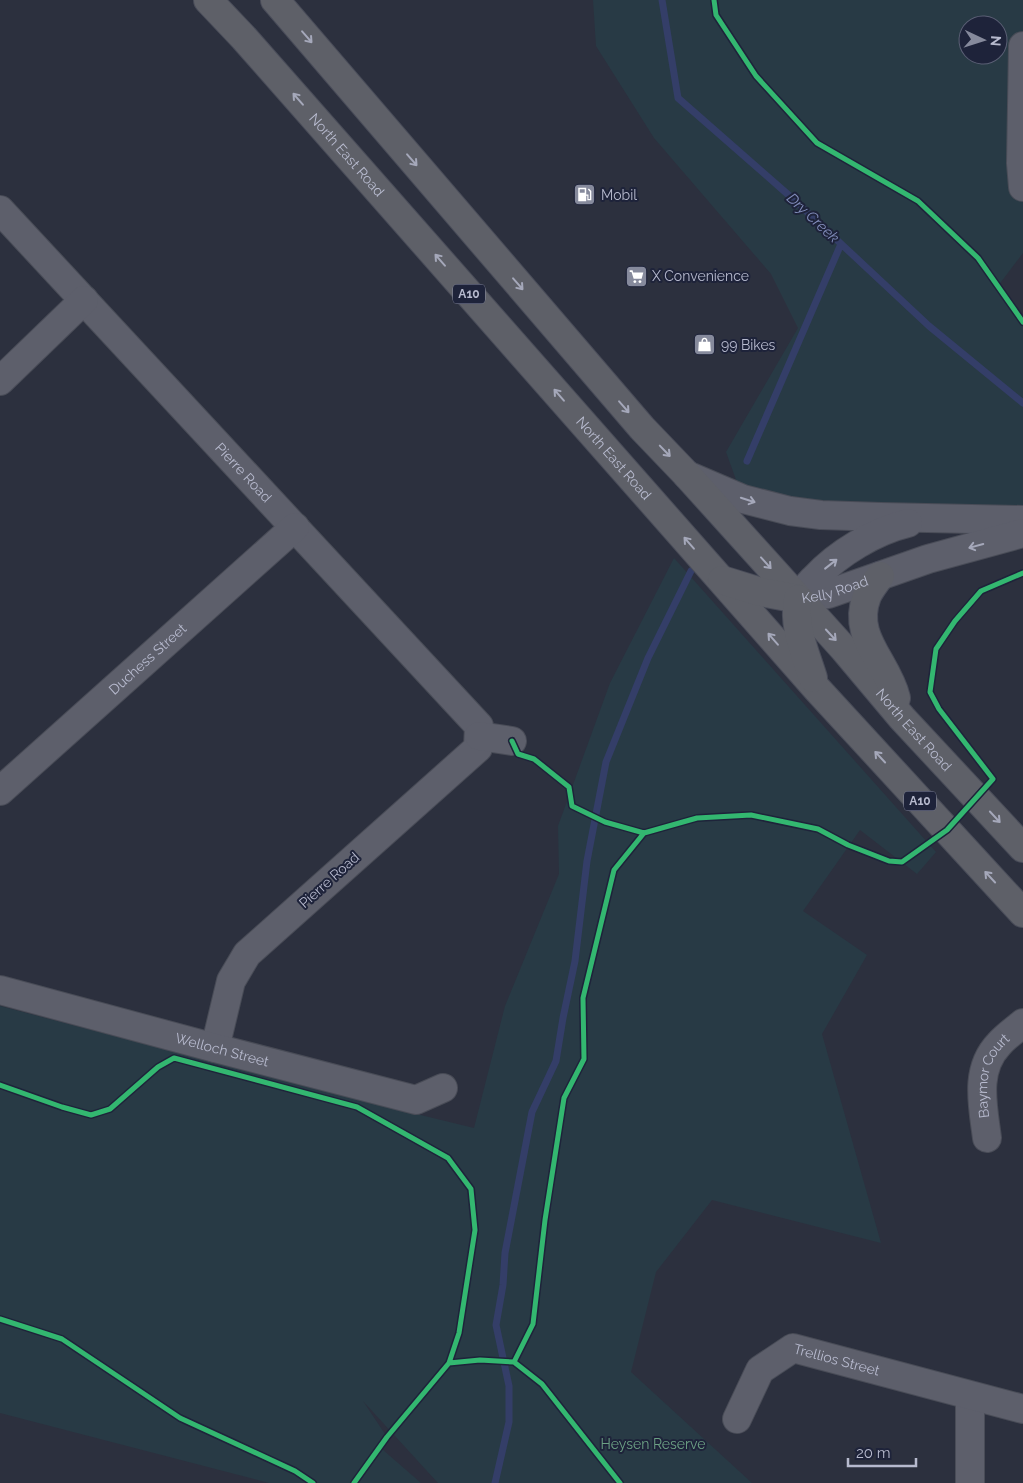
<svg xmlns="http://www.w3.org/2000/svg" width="1023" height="1483" viewBox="0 0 1023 1483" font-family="Raleway,sans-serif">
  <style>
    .green { fill: #283a45; fill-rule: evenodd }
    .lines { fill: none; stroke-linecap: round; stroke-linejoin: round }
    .stream { stroke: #343e68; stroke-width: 7 }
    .minor-casing { stroke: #494c57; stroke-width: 30 }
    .tertiary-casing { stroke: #494c57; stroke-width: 30 }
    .trunk-casing { stroke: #494c59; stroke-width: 30 }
    .minor { stroke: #5d5f6b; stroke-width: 28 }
    .tertiary { stroke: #5d5f6b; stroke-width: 28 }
    .trunk { stroke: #5e6068; stroke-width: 28 }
    .cycleway-casing { stroke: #1e233a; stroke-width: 8 }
    .cycleway { stroke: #33b770; stroke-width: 5 }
    .oneway { stroke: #a5a8ba }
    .labels { text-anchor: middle; stroke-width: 4; stroke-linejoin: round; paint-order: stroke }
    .shield { fill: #1e233a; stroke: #898da2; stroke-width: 1 }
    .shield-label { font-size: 12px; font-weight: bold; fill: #b7bace }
    .street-label { font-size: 14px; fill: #b7bace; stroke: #1e233a }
    .poi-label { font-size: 14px; fill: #b7bace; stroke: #1e233a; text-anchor: start }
    .park-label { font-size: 14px; fill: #6ca184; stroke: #1e233a }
    .water-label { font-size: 15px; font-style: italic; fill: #838ebc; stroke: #1e233a }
  </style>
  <rect width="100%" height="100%" fill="#2c303e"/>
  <path class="green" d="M593 0H1023V253L998 286 1023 318V520L743 499 726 452 798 328 771 274 654 138 596 46ZM968 25H998V55H968Z
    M674 558 936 852 917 874 860 830 803 911 867 955 822 1034 881 1243 712 1200 656 1272 631 1372 752 1483H438L363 1401 387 1437 354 1483H269L0 1413V1006L363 1101 474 1128 505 1006 559 874 558 826 610 683Z
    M382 1449 421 1483H355Z"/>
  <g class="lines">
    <path class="stream" d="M662 0 678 98 792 198 929 326 1023 403
      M747 461 841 244
      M495 1483 509 1422V1386L496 1325 503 1285 505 1253 532 1112 556 1061 563 1018 575 961 587 861 606 762 648 658 691 571"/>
    <defs>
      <g id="minor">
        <path d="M1023 46 1021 163 1023 187"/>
        <path id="s1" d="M0 210 479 726 478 748 247 954 231 981 215 1048"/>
        <path d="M0 381 84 300"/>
        <path d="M479 736 512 741"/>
        <path id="s2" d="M0 791 295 527"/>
        <path id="s3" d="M0 990 215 1048 416 1100 443 1088"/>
        <path id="s4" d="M987 1138C983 1106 974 1070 999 1044 1006 1036 1015 1030 1023 1023"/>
        <path d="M970 1396V1483"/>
        <path id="s5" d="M737 1419 760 1370 793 1348 1023 1409"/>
      </g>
      <g id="tertiary">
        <path d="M687 475 743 499 790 511 821 515 881 517 1023 520"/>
        <path id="s6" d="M798 599 828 594 928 559 1023 533"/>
        <path d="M798 599C803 592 808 584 815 578 838 553 875 531 908 523"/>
      </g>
      <g id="trunk">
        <path id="s7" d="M208 0 244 38 817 689 1023 913"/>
        <path id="s8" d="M275 0 642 428 687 475 844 649 902 718 1023 848"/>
        <path d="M880 576C876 582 870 589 867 596 851 637 887 661 896 698"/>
        <path d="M722 580 761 592 798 599"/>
        <path d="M798 599C793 627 805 652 813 678"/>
      </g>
    </defs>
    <use href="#minor" class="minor-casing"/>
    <use href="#tertiary" class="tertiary-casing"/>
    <use href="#trunk" class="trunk-casing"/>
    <use href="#minor" class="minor"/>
    <use href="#tertiary" class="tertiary"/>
    <use href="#trunk" class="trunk"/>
    <defs>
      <path id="cycleway" d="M714 0 716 15 756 76 817 143 918 201 978 258 1023 322
        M512 741 518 754 534 759 569 787 572 806 605 822 644 833 697 818 751 815 818 829 848 845 889 861 902 862 947 830 993 779 939 709 930 692 936 649 955 621 981 591 1023 573
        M0 1085 62 1107 91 1115 110 1109 158 1067 174 1058 357 1107 448 1158 471 1189 475 1230 459 1333 449 1363 387 1437 354 1483
        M0 1319 62 1339 180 1418 295 1471 313 1483
        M514 1362 533 1324 545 1220 564 1098 584 1059 583 998 614 870 644 833
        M449 1363 480 1360 514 1362 542 1384 620 1483"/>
    </defs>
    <use href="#cycleway" class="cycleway-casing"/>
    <use href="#cycleway" class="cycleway"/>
  </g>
  <defs><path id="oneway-shaft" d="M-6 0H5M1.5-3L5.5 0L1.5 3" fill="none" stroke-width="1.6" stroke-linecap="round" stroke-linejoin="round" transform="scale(1.25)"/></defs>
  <g class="oneway">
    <use href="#oneway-shaft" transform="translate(307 37) rotate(49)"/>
    <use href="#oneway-shaft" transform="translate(298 99) rotate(-131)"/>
    <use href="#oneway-shaft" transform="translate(412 160) rotate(49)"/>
    <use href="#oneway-shaft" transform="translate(440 260) rotate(-131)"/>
    <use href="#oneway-shaft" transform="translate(518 284) rotate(49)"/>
    <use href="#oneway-shaft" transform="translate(559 395) rotate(-131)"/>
    <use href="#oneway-shaft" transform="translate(624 407) rotate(49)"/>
    <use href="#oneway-shaft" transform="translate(665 451) rotate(46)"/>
    <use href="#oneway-shaft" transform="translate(748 500) rotate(18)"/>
    <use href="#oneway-shaft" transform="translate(689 543) rotate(-131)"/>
    <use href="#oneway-shaft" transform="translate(976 546) rotate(165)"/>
    <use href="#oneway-shaft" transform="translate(766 563) rotate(48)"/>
    <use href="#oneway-shaft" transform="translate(831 564) rotate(-38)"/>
    <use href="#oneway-shaft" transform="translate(831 635) rotate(47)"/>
    <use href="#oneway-shaft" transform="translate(773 639) rotate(-131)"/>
    <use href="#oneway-shaft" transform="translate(880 757) rotate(-133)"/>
    <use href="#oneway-shaft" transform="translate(995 817) rotate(47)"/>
    <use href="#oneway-shaft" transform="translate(990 877) rotate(-133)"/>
  </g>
  <defs>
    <symbol id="fuel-square" viewBox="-11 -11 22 22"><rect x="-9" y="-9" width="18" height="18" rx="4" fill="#868a9c" stroke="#1e233a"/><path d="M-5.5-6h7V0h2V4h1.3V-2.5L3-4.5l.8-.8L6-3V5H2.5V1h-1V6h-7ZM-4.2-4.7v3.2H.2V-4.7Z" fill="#fff"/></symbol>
    <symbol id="supermarket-square" viewBox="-11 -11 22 22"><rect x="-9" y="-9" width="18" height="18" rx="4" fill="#868a9c" stroke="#1e233a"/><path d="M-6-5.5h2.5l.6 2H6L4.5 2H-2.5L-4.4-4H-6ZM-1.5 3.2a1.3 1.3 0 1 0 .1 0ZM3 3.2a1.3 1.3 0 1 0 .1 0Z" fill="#fff"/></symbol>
    <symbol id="shop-square" viewBox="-11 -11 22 22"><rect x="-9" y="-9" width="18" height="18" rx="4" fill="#868a9c" stroke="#1e233a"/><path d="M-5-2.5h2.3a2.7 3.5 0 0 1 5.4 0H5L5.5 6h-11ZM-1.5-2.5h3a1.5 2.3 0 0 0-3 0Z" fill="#fff"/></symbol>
  </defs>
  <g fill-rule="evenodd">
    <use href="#fuel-square" x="572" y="182" width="25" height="25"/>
    <use href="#supermarket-square" x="624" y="264" width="25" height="25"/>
    <use href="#shop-square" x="692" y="332" width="25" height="25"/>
  </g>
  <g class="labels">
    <g class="shield">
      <rect x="453" y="284.5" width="32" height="19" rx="4"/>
      <rect x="904" y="791.5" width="32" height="19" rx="4"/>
    </g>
    <g class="shield-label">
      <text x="469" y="298">A10</text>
      <text x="920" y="805">A10</text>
    </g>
    <g class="street-label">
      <text dy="5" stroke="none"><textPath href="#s7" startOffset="208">North East Road</textPath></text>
      <text dy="5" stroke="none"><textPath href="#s7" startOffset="612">North East Road</textPath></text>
      <text dy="5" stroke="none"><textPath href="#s1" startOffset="358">Pierre Road</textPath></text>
      <text dy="5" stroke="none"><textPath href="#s6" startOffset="38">Kelly Road</textPath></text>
      <text dy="5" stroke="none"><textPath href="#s2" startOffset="198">Duchess Street</textPath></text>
      <text dy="5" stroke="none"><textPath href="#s8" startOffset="970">North East Road</textPath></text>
      <text transform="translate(329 880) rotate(-42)" y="5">Pierre Road</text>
      <text dy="5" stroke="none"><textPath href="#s3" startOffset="230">Welloch Street</textPath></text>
      <text dy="5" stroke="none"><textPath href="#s4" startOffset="65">Baymor Court</textPath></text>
      <text dy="5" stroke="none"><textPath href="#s5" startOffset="139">Trellios Street</textPath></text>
    </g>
    <g class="poi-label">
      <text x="601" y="200">Mobil</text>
      <text x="652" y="281">X Convenience</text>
      <text x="721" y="350">99 Bikes</text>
    </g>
    <g class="park-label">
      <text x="653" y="1449">Heysen Reserve</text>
    </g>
    <g class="water-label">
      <text transform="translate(813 218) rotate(43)" y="5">Dry Creek</text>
    </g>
  </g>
  <g transform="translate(983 40) rotate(94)"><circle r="24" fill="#1e233a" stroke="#5b5f75"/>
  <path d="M0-4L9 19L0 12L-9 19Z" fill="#868a9c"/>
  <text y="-8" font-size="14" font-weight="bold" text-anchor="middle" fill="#b7bace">N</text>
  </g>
  <path d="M848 1458v8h68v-8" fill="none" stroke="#b7bace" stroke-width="2.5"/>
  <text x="856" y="1458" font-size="15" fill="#b7bace" stroke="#1e233a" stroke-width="4" paint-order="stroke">20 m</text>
</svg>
